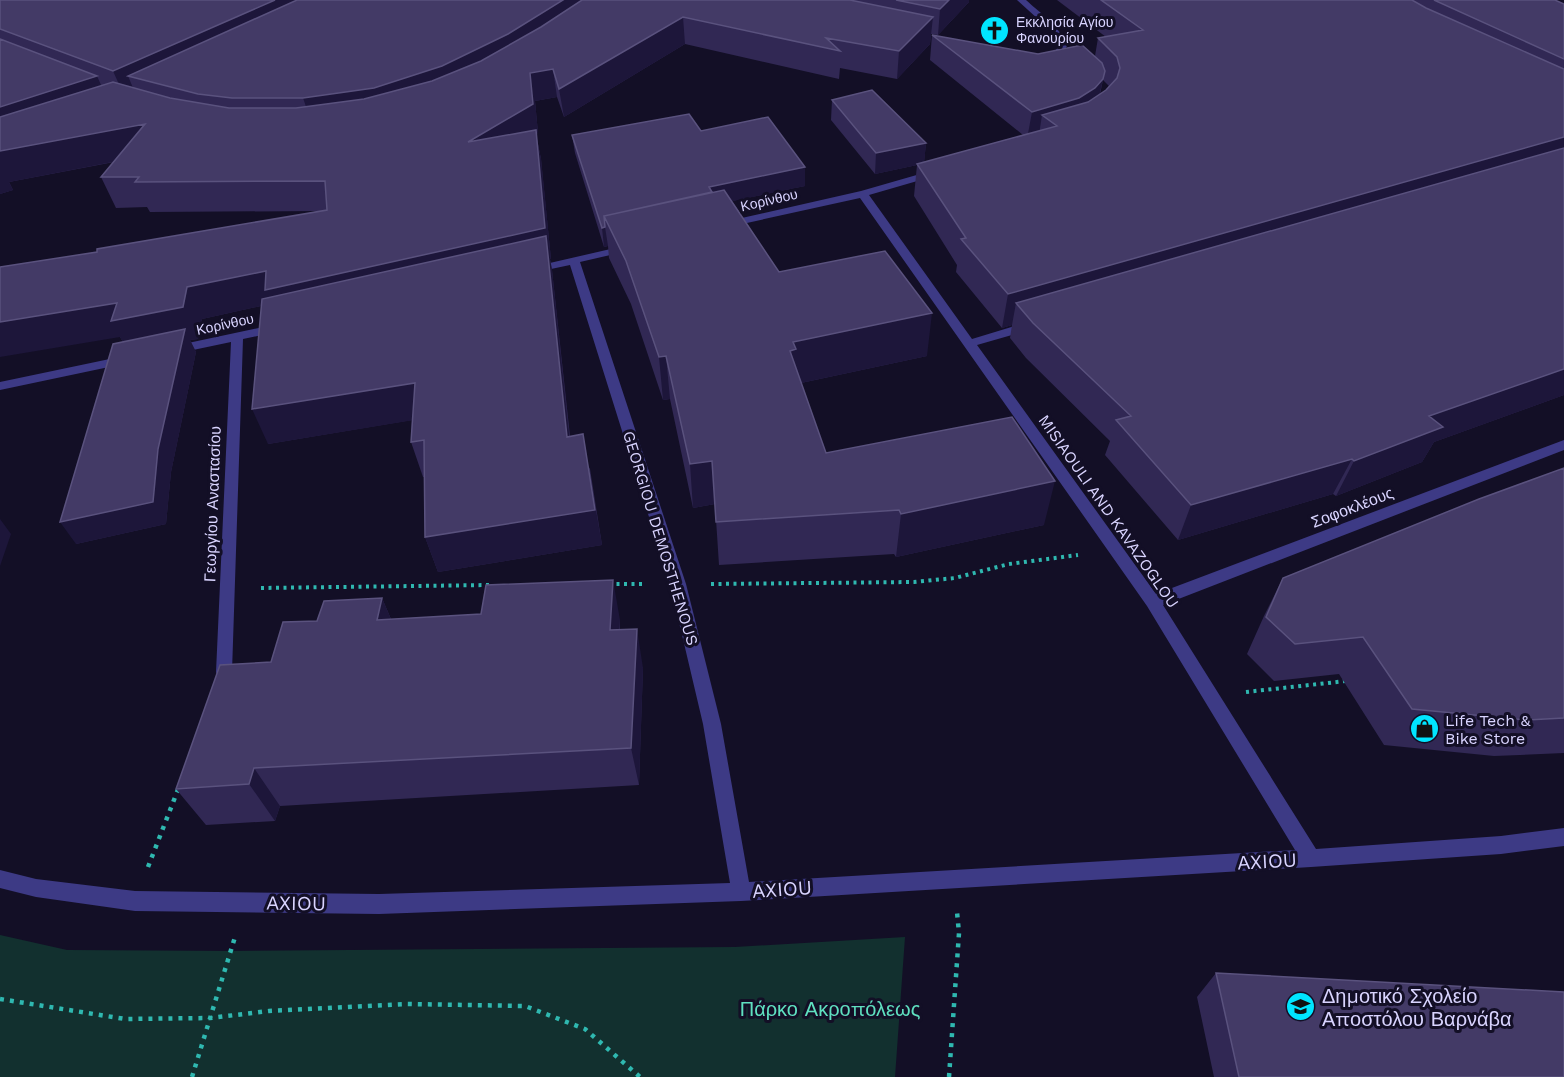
<svg xmlns="http://www.w3.org/2000/svg" width="1564" height="1077" viewBox="0 0 1564 1077" font-family="'Work Sans',sans-serif">
  <style>
    .green { fill: #12302f }
    .lines { fill: none; stroke-linecap: round; stroke-linejoin: round }
    .path-far1 { stroke: #2fb8b0; stroke-width: 4; stroke-dasharray: 3 4.5; stroke-linecap: butt }
    .path { stroke: #2fb8b0; stroke-width: 4.5; stroke-dasharray: 4 6; stroke-linecap: butt }
    .minor { fill: #3d3a85; fill-rule: evenodd }
    .wall { fill: #312854; fill-rule: evenodd }
    .shaded-wall { fill: #1d163a }
    .building { fill: #433a66; stroke: #5a527e; stroke-width: 1.5 }
    .labels { text-anchor: middle; stroke-width: 6; stroke-linejoin: round; paint-order: stroke }
    .far-poi-label { font-size: 14px; fill: #d9d4ff; stroke: #130f26; text-anchor: start }
    .far-street-label { font-size: 14px; fill: #d9d4ff; stroke: #130f26 }
    .street-label { font-size: 16px; fill: #d9d4ff; stroke: #130f26 }
    .poi-label { font-size: 16px; fill: #d9d4ff; stroke: #130f26; text-anchor: start }
    .near-street-label { font-size: 20px; fill: #d9d4ff; stroke: #130f26 }
    .near-poi-label { font-size: 20px; fill: #d9d4ff; stroke: #130f26; text-anchor: start }
    .near-park-label { font-size: 20px; fill: #5fe0c0; stroke: #130f26 }
  </style>
  <rect width="100%" height="100%" fill="#130f26"/>
  <path class="green" d="M0 935 67 950 231 951 735 947 905 937 895 1077H0Z"/>
  <g class="lines">
    <path class="path-far1" d="M609 584H643
      M711 584 914 582 955 578 1009 564 1078 555
      M261 588 490 585
      M1246 692 1346 681"/>
    <path class="path" d="M148 867 179 787
      M0 999 125 1019 210 1018 269 1011 407 1004 525 1006 585 1029 640 1077
      M192 1077 235 937
      M949 1077 959 933 957 912"/>
    <path class="minor" d="M1017 0H1026C1041 14 1060 26 1067 46L1062 53 1055 51 1059 46 1049 29Z
      M934 170 939 173 938 175 869 195 972 339 1025 323H1033V329L977 345 1156 594 1564 440V450L1163 605 1316 849 1501 836 1564 828V846L1501 854 1311 867 741 901 379 914 135 911 36 897 0 888V870L36 879 135 891 379 894 730 883 703 724 670 584 570 265 532 273 526 270 528 268 628 245 632 246V250L580 262 686 584 721 724 749 882 1295 850 1147 606 860 198 724 228 719 225 724 222 861 191Z
      M277 324 283 328 281 331 243 339 232 672 230 677 224 679 218 677 216 672 231 342 174 354 168 350 174 346Z
      M124 356 130 360 128 363 0 390V382Z"/>
  </g>
  <path class="wall" d="M0 0H969V2L938 35 931 34 930 44 897 79 840 68 839 79 685 44 564 117 557 97 535 101 538 133 536 134 541 159 551 259H550L552 270 570 436 590 469 602 545 438 572 425 537V477H423L411 442 412 420 268 444 261 306 202 319 198 339 190 340 196 352 171 472 166 524 76 544 123 342 120 337 97 252 319 211 150 212 147 207 116 208 101 177 114 162 9 182 13 190 0 194Z
    M1057 0H1555L1564 4V395L1434 442 1422 462 1336 496 1333 494 1178 540 1105 455 1110 441 1026 358 1010 338 1012 325 1002 328 956 272 957 265 914 196 917 165 875 174 831 120 832 100 926 143 924 162 1023 135 930 60 932 35 1038 54 1095 56 1098 38 1106 37ZM1103 80 1109 86 1106 90 1100 94Z
    M701 131 805 186 732 201 779 272 927 356 801 383 826 453 1044 525 896 557 894 554 719 565 715 504 693 508 670 399 663 400 631 304 609 258 608 246 604 247 575 153 572 135Z
    M1564 468V753L1494 756 1384 745 1339 674 1274 681 1247 654 1264 616 1283 578Z
    M382 598 391 619 620 620V630L643 668 639 785 280 806 275 821 206 825 176 789 271 662 317 621Z
    M1216 973 1564 1077H1214L1197 997Z"/>
  <path class="shaded-wall" d="M275 0H341L128 76 136 95 126 100 113 71Z
    M563 0H608L513 61 313 127 303 98Z
    M949 0H969V2L938 35 940 9Z
    M683 17 685 44 564 117 559 89Z
    M933 17 930 44 897 79 899 51Z
    M553 69 557 97 535 101 538 133 536 134 541 159 551 259H550L552 270 573 472 567 437 270 304 202 319 198 339 190 340 196 352 171 472 166 524 76 544 60 522 129 353 120 337 0 357V322L187 287 468 142 530 73Z
    M1105 71 1097 105 1057 126 1042 115 1039 135 1027 139 1032 112Z
    M97 76 110 105 0 142V107Z
    M145 124 159 153 9 182 13 190 0 194V151Z
    M1564 137V163L1016 303 1012 325 1002 328 1008 294Z
    M926 143 924 164H917V165L875 174 876 153Z
    M805 167V186L719 204 709 187Z
    M605 227 608 246 604 247 602 228Z
    M932 313 927 356 796 384 790 351 793 342Z
    M666 356 670 399 663 400 659 357Z
    M1564 369V395L1434 442 1422 462 1336 496 1354 461 1429 416Z
    M415 383 426 418 268 444 252 409Z
    M583 434 602 545 438 572 425 537Z
    M1352 459 1333 494 1178 540 1191 505Z
    M712 461 715 504 693 508 690 464Z
    M1055 481 1044 525 896 557 901 514Z
    M0 519 11 534 0 566Z
    M613 580 620 620 617 670 610 630Z
    M382 598 399 638 377 620Z
    M637 629 643 668 639 785 631 748Z
    M254 768 280 806 275 821 249 784Z"/>
  <path class="building" d="M0 0H275L113 71 0 29Z
    M297 0H563L508 34 442 66 374 88 303 98H232L198 94 128 76Z
    M582 0H850L933 17 899 51 826 38 840 51 683 17 559 89 553 69 530 73 533 104 468 142 536 130 545 228 265 290 266 271 187 287 183 307 111 321 117 303 0 322V267L97 252V249L327 210 325 181 135 182 139 177H101L145 124 0 151V117L113 82 170 98 229 108H296L364 99 432 81 481 61 541 27Z
    M896 0H949L940 9Z
    M1101 0H1412L1426 8 1564 69V137L1008 294 961 239 966 238 917 164 1057 126 1042 115 1088 102 1106 90 1117 78 1120 68 1117 57 1098 38 1143 30Z
    M1434 0H1555L1564 4V59Z
    M932 35 1038 54 1082 45 1102 63 1105 71 1103 79 1095 88 1079 98 1032 112Z
    M0 39 97 76 0 107Z
    M872 90 926 143 876 153 832 100Z
    M689 114 701 131 768 117 805 167 709 187 712 192 604 216 605 227 602 228 572 135Z
    M1564 148V369L1429 416 1443 427 1354 461 1352 459 1191 505 1116 420 1131 416 1033 323 1016 303Z
    M724 190 779 272 885 251 932 313 793 342 796 349 790 351 826 453 1012 417 1055 481 901 514 899 510 716 522 712 461 690 464 666 356 659 357 626 261 604 216Z
    M546 236 567 437 583 434 595 510 425 537 424 440 411 442 415 383 252 409 262 299Z
    M185 329 158 449 153 502 60 522 113 344Z
    M1564 468V718L1527 720 1412 709 1363 637 1295 644 1266 617 1283 578 1479 499Z
    M613 580 610 630 637 629 631 748 254 768 249 784 176 789 220 665 271 662 283 622 317 621 324 601 382 598 377 620 481 614 486 585Z
    M1216 973 1564 992V1077H1239Z"/>
  <defs>
    <symbol id="church-disc" viewBox="-11 -11 22 22"><circle r="9.5" fill="#00e5ff" stroke="#130f26"/><path d="M-1.2-6h2.4v3.5h3.3v2.4h-3.3V6h-2.4V-.1h-3.3v-2.4h3.3Z" fill="#111"/></symbol>
    <symbol id="shop-disc" viewBox="-11 -11 22 22"><circle r="9.5" fill="#00e5ff" stroke="#130f26"/><path d="M-5-2.5h2.3a2.7 3.5 0 0 1 5.4 0H5L5.5 6h-11ZM-1.5-2.5h3a1.5 2.3 0 0 0-3 0Z" fill="#111"/></symbol>
    <symbol id="school-disc" viewBox="-11 -11 22 22"><circle r="9.5" fill="#00e5ff" stroke="#130f26"/><path d="M0-5L7-2L0 1L-7-2ZM-4 1L0 2.5L4 1V4Q0 6-4 4Z" fill="#111"/></symbol>
  </defs>
  <g fill-rule="evenodd">
    <use href="#church-disc" x="978" y="14" width="33" height="33"/>
    <use href="#shop-disc" x="1408" y="712" width="33" height="33"/>
    <use href="#school-disc" x="1284" y="990" width="33" height="33"/>
  </g>
  <g class="labels">
    <g class="far-poi-label">
      <text x="1016" y="27">Εκκλησία Αγίου<tspan x="1016" dy="16">Φανουρίου</tspan></text>
    </g>
    <g class="far-street-label">
      <text transform="translate(769 200) rotate(-13)" y="5">Κορίνθου</text>
      <text transform="translate(225 324) rotate(-12)" y="5">Κορίνθου</text>
    </g>
    <g class="street-label">
      <text transform="translate(212 504) rotate(-88)" y="6">Γεωργίου Αναστασίου</text>
      <text transform="translate(1352 507) rotate(-21)" y="6">Σοφοκλέους</text>
      <text transform="translate(1109 511) rotate(55)" y="6">MISIAOULI AND KAVAZOGLOU</text>
      <text transform="translate(661 538) rotate(73)" y="6">GEORGIOU DEMOSTHENOUS</text>
    </g>
    <g class="poi-label">
      <text x="1445" y="726">Life Tech &amp;<tspan x="1445" dy="18">Bike Store</tspan></text>
    </g>
    <g class="near-street-label">
      <text transform="translate(1267 861) rotate(-3)" y="7">AXIOU</text>
      <text transform="translate(782 889) rotate(-4)" y="7">AXIOU</text>
      <text transform="translate(296 903) rotate(1)" y="7">AXIOU</text>
    </g>
    <g class="near-poi-label">
      <text x="1322" y="1003">Δημοτικό Σχολείο<tspan x="1322" dy="23">Αποστόλου Βαρνάβα</tspan></text>
    </g>
    <g class="near-park-label">
      <text x="830" y="1016">Πάρκο Ακροπόλεως</text>
    </g>
  </g>
</svg>
